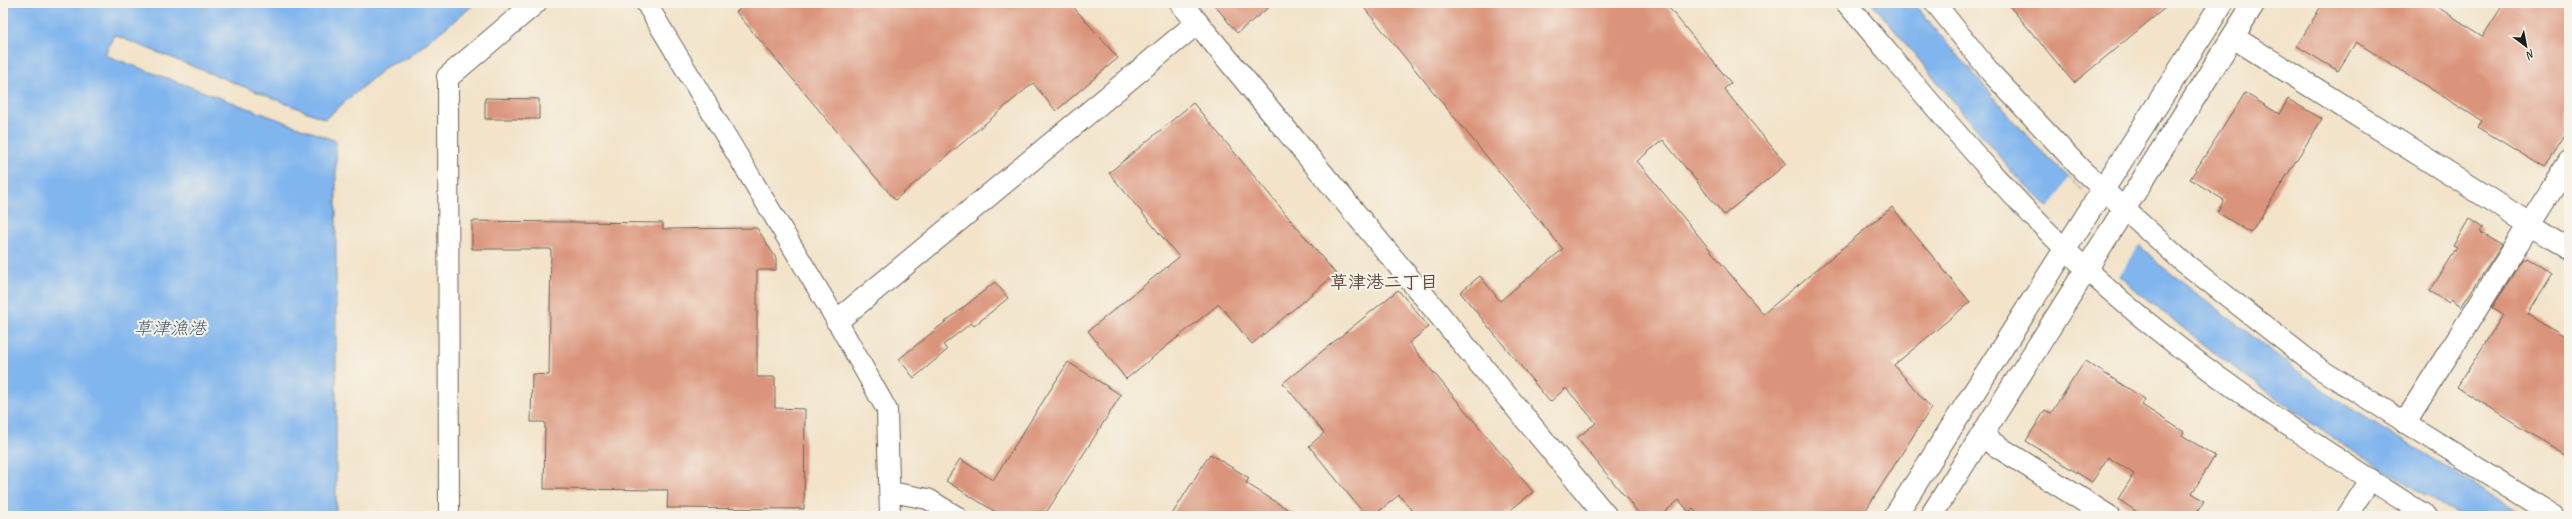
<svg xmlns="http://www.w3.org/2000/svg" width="2572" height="519" viewBox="0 0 2572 519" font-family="Caveat,'Klee One',sans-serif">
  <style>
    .water { fill: #80b5ee; stroke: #4e6885 }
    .pier { fill: #f2e3c9 }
    .building { fill: #db947b }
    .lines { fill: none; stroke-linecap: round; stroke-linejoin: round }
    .minor-casing { stroke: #676259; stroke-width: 22 }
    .tertiary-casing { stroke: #676259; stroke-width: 24 }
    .minor { stroke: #fff; stroke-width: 20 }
    .tertiary { stroke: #fff; stroke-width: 22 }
    .labels { text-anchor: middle; stroke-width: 4; stroke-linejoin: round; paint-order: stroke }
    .neighbourhood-label { font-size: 18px; font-weight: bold; fill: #5f463d; stroke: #f7f3e8 }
    .water-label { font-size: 18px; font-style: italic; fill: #445970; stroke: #f7f3e8 }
  </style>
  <rect width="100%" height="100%" fill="#f7f3e8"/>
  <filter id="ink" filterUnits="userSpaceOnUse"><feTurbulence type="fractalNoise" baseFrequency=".025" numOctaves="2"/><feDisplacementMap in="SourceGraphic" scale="8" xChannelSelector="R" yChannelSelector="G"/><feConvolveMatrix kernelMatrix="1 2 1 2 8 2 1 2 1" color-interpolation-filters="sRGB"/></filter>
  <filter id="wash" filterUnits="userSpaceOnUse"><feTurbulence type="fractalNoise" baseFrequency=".012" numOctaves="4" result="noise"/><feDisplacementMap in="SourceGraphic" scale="16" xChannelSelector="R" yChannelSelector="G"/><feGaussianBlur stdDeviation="0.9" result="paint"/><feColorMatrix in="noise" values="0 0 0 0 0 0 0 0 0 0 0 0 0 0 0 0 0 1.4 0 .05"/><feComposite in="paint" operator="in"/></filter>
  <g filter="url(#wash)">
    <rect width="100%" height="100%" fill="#f2e3c9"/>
    <path class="water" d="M3 3H476L408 58 387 66 325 119 114 35 105 55 336 141V516H3Z
      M1872 3H1913L2035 145 2160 265 2326 393 2525 516H2459L2324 432 2221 358 2139 293 2012 172Z"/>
    <path class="pier" d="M2069 178 2140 244 2119 277 2048 210Z"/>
    <g id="blocks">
      <path class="building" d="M747 3H1070L1118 58 1056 111 1033 83 895 200 736 12Z
        M1213 3H1274L1237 33Z
        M1360 3H1665L1731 83 1724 89 1786 164 1724 215 1663 140 1637 161 1763 314 1892 207 1970 302 1894 365 1931 408 1862 516H1699L1693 509 1689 512 1679 500 1660 516H1641L1577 438 1596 423 1566 388 1550 402 1460 292 1480 276 1500 301 1563 249Z
        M2007 3H2171L2074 83Z
        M2323 3H2431L2483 36 2504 3H2569V129L2545 168 2478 127 2482 121 2356 42 2338 71 2297 46Z
        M2245 93 2279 114 2288 99 2322 119 2251 233 2217 212 2224 200 2190 179Z
        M485 98 539 99V119H485Z
        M1193 103 1336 274 1252 344 1219 304 1126 379 1088 331 1179 257 1109 173Z
        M2469 219 2483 228 2480 232 2502 245 2461 307 2451 300 2449 303 2430 291 2457 248 2453 246Z
        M472 221 663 223V229L757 228 776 258V270H757V377H775V408L805 409 804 509 667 508 668 490 544 489 545 422H531L532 374 549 375 551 249H472Z
        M2527 257 2553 274 2528 314 2569 340V457L2457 387 2503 315 2492 308 2523 258 2525 260Z
        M995 282 1008 298 974 326 971 323 943 345 947 350 914 378 899 359Z
        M1398 290 1429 327 1409 343 1533 492 1503 516H1416L1399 495 1373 516H1366L1309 446 1324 433 1283 383Z
        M2085 361 2145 399 2142 405 2184 432 2182 435 2215 456 2192 493 2204 501 2195 516H2143L2118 499 2134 474 2108 457 2092 482 2026 441 2045 410 2051 413Z
        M1068 362 1121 395 1044 516H1002L946 481 960 459 993 480Z
        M1210 454 1249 478 1246 483 1298 516H1171Z"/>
    </g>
  </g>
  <g filter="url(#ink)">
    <use href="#blocks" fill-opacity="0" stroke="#676259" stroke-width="1"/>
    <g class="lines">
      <defs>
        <path id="minor" d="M646 3 837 321 887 410 890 516
          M1846 3C1930 101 2011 203 2108 289 2206 375 2317 446 2427 516
          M1935 3 1991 73 2083 171 2182 261 2320 369 2555 516
          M448 77 449 516
          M891 492 928 499 956 516
          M2347 516 2370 480"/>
        <path id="tertiary" d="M1181 3 1606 516
          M2233 37 2569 249
          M448 77 535 3
          M837 321 1197 23
          M2405 422 2569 162
          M1981 436 2108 516
          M1895 516 2222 3
          M1931 516 2254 3"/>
      </defs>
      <use href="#minor" class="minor-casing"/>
      <use href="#tertiary" class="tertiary-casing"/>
      <use href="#minor" class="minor"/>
      <use href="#tertiary" class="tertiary"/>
    </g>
  </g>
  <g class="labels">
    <g class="neighbourhood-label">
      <text x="1384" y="288">草津港二丁目</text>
    </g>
    <g class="water-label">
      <text x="170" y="334">草津漁港</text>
    </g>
  </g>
  <rect width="2572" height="519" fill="none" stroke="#f7f3e8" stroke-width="16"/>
  <g transform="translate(2526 46) rotate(148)" stroke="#f7f3e8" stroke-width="3" paint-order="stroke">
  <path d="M0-3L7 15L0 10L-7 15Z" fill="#1c1c1c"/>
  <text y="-6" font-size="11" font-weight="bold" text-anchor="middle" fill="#1c1c1c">N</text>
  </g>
</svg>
